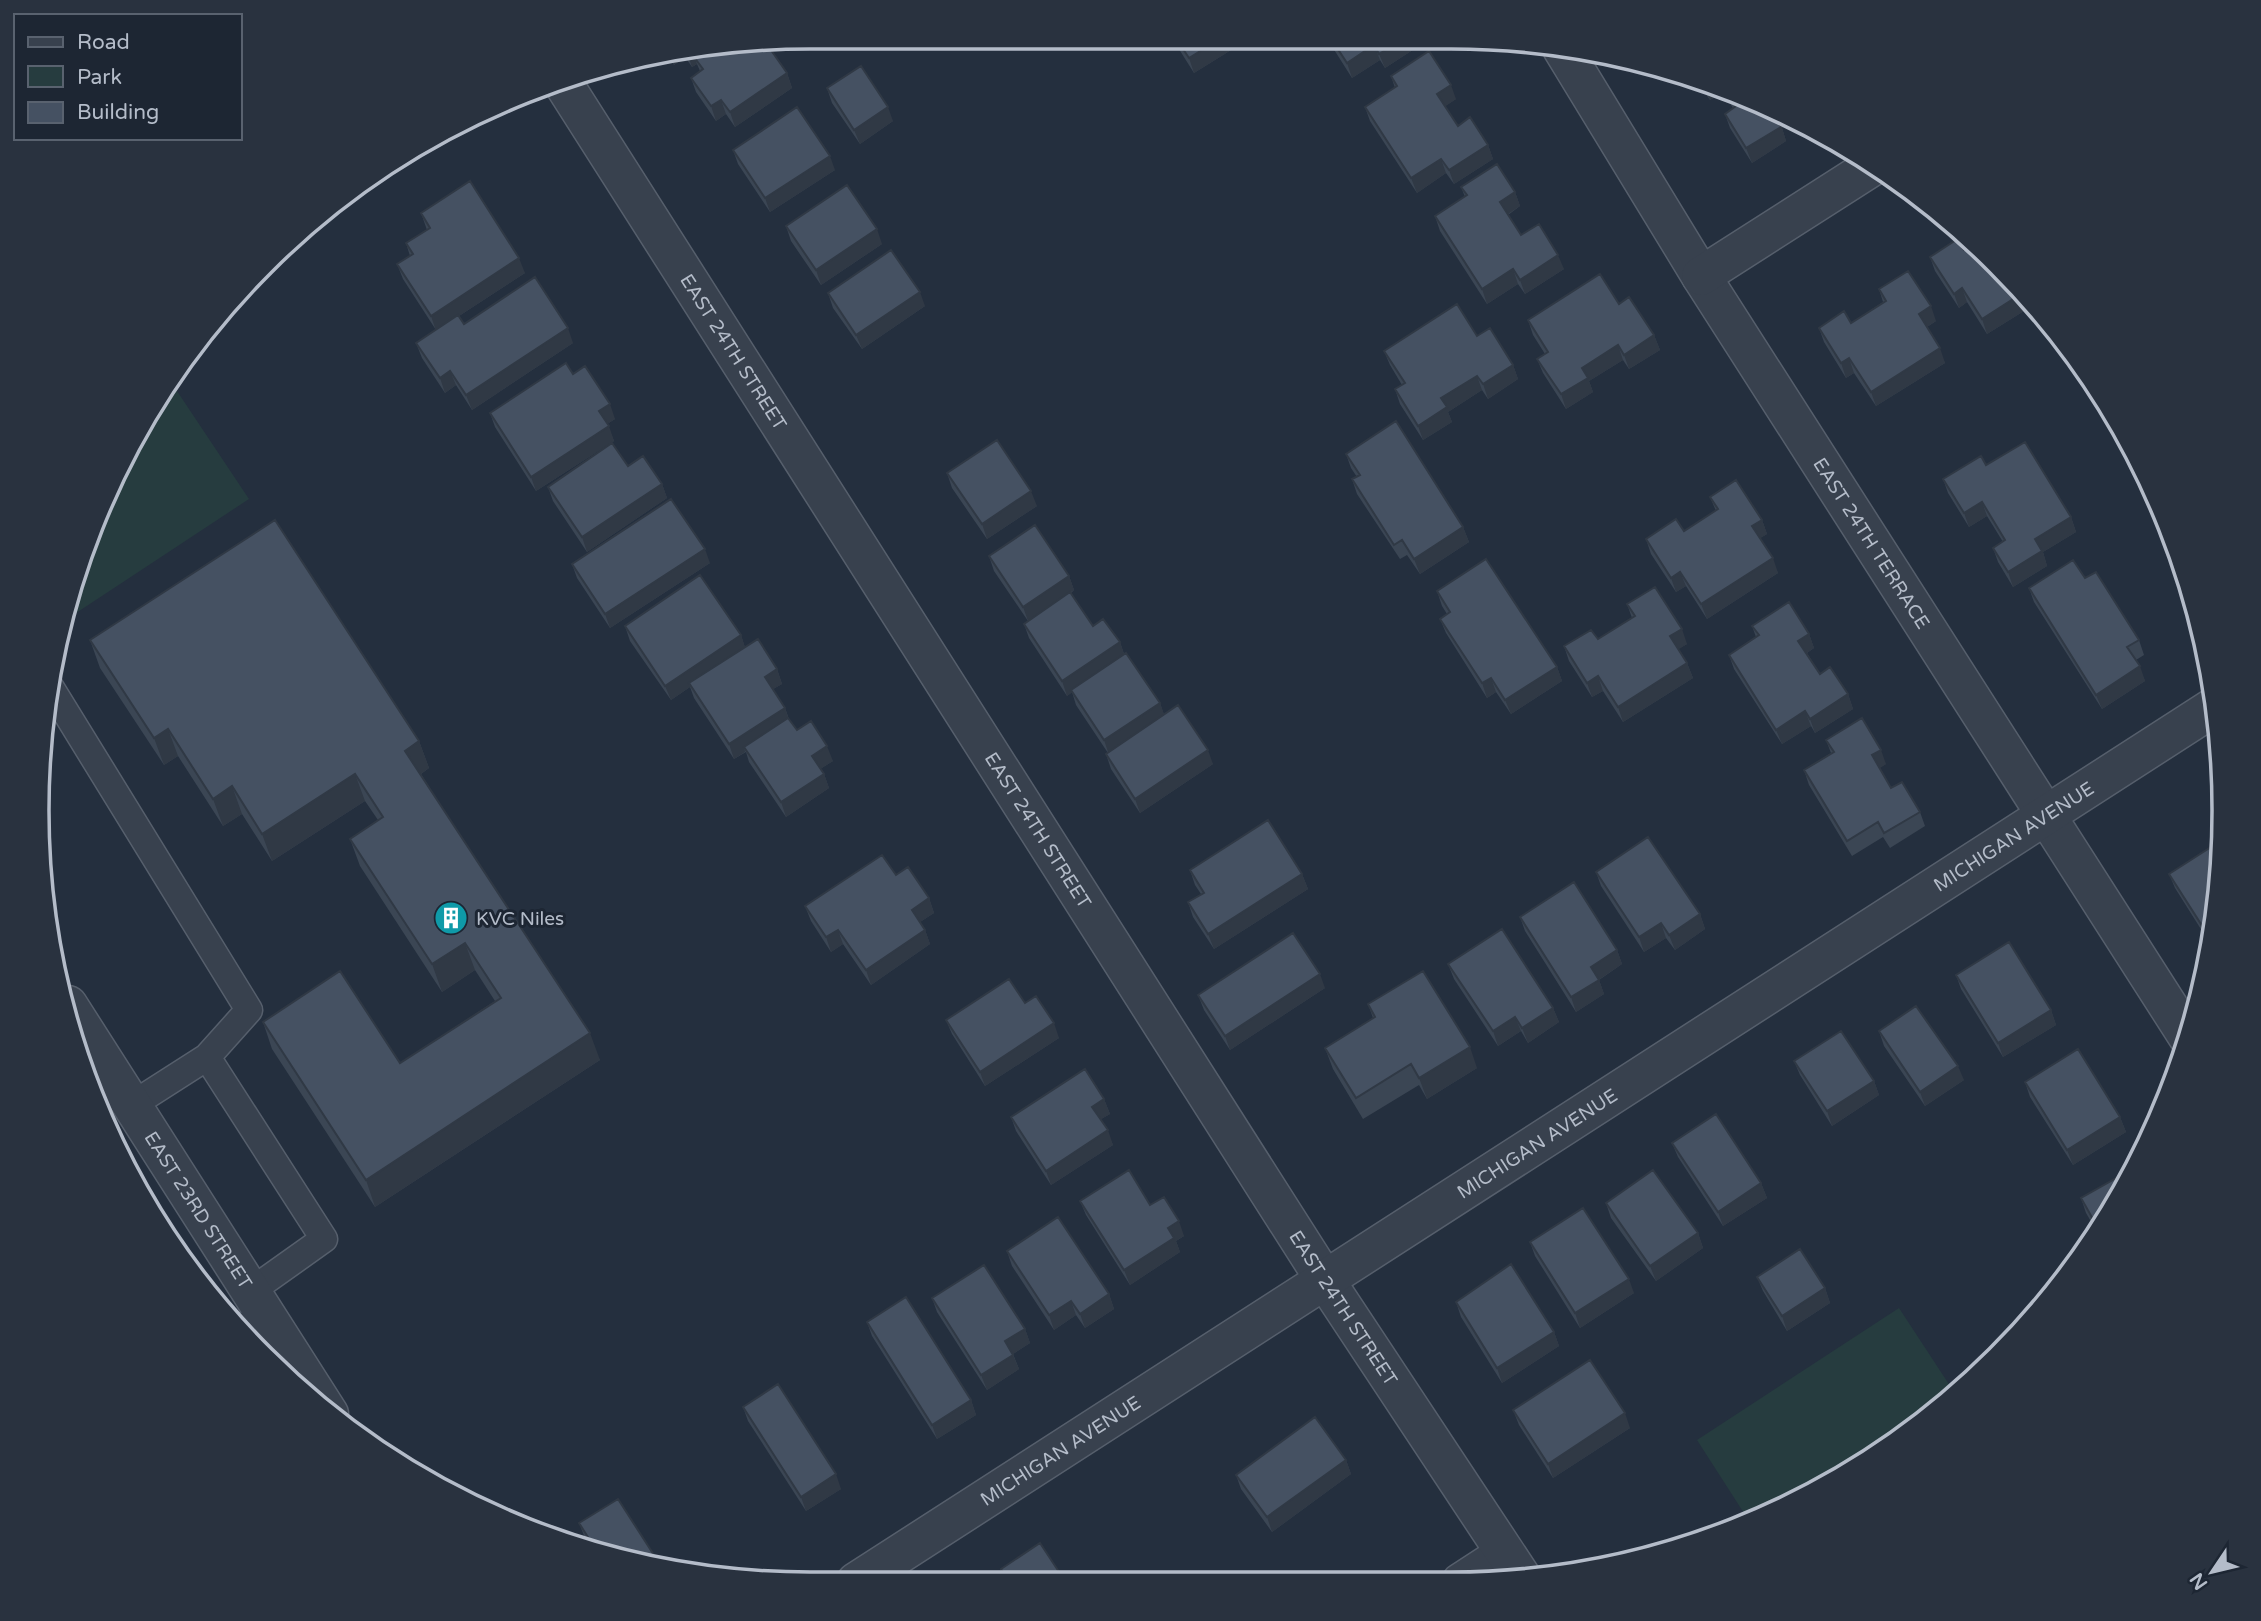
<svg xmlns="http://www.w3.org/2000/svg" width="2261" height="1621" viewBox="0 0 2261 1621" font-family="'Varela Round',sans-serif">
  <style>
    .green { fill: #263c3f }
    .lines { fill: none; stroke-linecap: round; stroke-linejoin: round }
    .service-casing { stroke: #565f6c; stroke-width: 29 }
    .minor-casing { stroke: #565f6c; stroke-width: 41 }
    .service { stroke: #38414e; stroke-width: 26 }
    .minor { stroke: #38414e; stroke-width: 38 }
    .wall { fill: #3b4654 }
    .shaded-wall { fill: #303945 }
    .building { fill: #455162; stroke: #303945; stroke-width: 2 }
    .labels { text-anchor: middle; stroke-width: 6; stroke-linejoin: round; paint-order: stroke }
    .street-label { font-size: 19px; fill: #b4bcc9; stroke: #1d2633 }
    .poi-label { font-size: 19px; fill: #b4bcc9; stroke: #1d2633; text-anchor: start }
    .rim { fill: none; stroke: #b4bcc9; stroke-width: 3.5 }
  </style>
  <rect width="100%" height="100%" fill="#242f3e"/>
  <path class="green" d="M173 385 249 499 64 621 78 562 116 469Z
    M1899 1308 1956 1395 1792 1505 1749 1521 1697 1440Z"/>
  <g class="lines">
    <defs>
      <path id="service" d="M49 685 249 1010 207 1057 324 1239 251 1291
        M132 1105 207 1057
        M239 1330 264 1313
        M1457 1578 1503 1548"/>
      <g id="minor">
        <path id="s1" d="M1562 48 1701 276 2188 1037"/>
        <path id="s2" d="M561 80 1325 1280 1522 1578"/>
        <path d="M1701 276 1873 166"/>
        <path id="s3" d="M68 1005 329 1414"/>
        <path id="s4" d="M856 1582 2217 705"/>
      </g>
    </defs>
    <use href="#service" class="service-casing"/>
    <use href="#minor" class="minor-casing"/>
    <use href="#service" class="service"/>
    <use href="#minor" class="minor"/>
  </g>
  <path class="wall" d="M1158 37H1252L1194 73 1172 38 1163 44Z
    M1326 37H1423L1425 42 1385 68 1380 60 1352 78Z
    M766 43 787 73 792 88 735 127 726 114 716 121 696 92 691 78 700 71 697 64 692 67 685 57 674 65 668 56Z
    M1391 76 1456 99 1445 106 1458 126 1488 145 1493 159 1454 184 1446 173 1417 193 1370 121 1365 107 1395 88Z
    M1697 81 1746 95 1795 120 1782 128 1786 141 1752 163 1730 128 1725 114 1733 108 1723 92 1710 100Z
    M827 88 893 121 860 144 832 103Z
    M733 150 835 170 770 212 738 164Z
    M1461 187 1515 192 1520 206 1508 215 1521 235 1564 269 1525 294 1518 284 1487 304 1440 231 1435 216 1465 197Z
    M421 213 525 273 459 316 464 324 573 343 472 410 456 385 445 393 422 358 416 343 436 330 403 279 397 264 410 256 406 243 427 230Z
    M786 226 882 244 821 285 791 241Z
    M1964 250 2033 301 2035 304 1987 334 1967 302 1959 308 1935 271 1930 257Z
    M1879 289 1936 321 1927 327 1945 363 1876 406 1854 373 1846 378 1824 342 1819 328 1851 323 1883 302Z
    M828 293 925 306 862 349 833 308Z
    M1619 304 1654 335 1660 350 1629 369 1623 360 1589 381 1593 392 1566 409 1543 373 1537 359 1545 354 1533 335 1528 320Z
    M1477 336 1513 365 1518 379 1488 399 1482 390 1448 412 1452 422 1423 440 1400 404 1395 389 1402 385 1390 365 1384 351Z
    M573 374 615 419 607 424 614 441 536 491 495 427 490 413Z
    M1346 454 1463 527 1469 542 1420 574 1407 555 1400 559 1357 494 1352 479 1357 477 1351 468Z
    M1986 465 2071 517 2076 532 2043 552 2047 566 2013 587 1998 562 1993 548 2003 542 1987 516 1969 527 1948 493 1943 479Z
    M628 466 662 484 667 498 587 552 553 501 548 487Z
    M947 473 1037 506 987 539 952 488Z
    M1710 497 1762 520 1767 534 1760 538 1778 573 1707 619 1686 586 1676 592 1651 554 1646 539 1684 531 1716 511Z
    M989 556 1069 576 1074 590 1071 593 1093 626 1120 642 1124 654 1160 703 1164 715 1213 764 1140 813 1111 769 1106 754 1108 753 1076 705 1072 692 1067 696 1029 638 1024 624 1028 621 994 571Z
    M710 563 610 628 577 578 572 564Z
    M2029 588 2139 640 2144 655 2136 660 2145 681 2102 709 2034 602Z
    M1437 591 1557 667 1562 681 1511 714 1496 692 1487 698 1446 633 1440 619 1447 614 1442 606Z
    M1627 604 1687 644 1678 649 1687 663 1693 678 1623 722 1603 691 1592 697 1569 661 1564 646 1598 639 1632 618Z
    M625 626 741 635 745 648 777 669 782 684 773 689 785 708 789 719 797 730 833 761 820 769 824 774 829 788 786 817 749 762 746 752 734 759 694 698 690 687 671 700 630 641Z
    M1752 626 1809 634 1814 648 1807 653 1820 674 1848 694 1853 709 1815 733 1811 726 1782 744 1734 669 1729 655 1756 637Z
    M90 640 419 741 429 768 421 774 600 1060 375 1207 272 1049 263 1022 400 1063 495 1001 475 970 442 992 360 866 350 839 378 820 365 801 272 861 242 814 223 826 178 756 164 765 100 668Z
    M1826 740 1886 764 1879 768 1891 788 1920 812 1925 826 1890 848 1883 837 1852 856 1809 785 1804 770 1831 753Z
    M2223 862 2209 942 2175 888 2169 874Z
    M1190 870 1302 874 1308 889 1214 949 1193 917 1188 902 1201 894 1195 885Z
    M1596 872 1700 914 1705 929 1675 950 1666 938 1644 952 1601 886Z
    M896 875 929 898 934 913 920 922 925 930 930 944 871 985 843 944 831 952 811 921 805 906Z
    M1520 917 1617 950 1622 964 1599 980 1604 994 1576 1012 1525 931Z
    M1448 964 1553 1008 1559 1022 1528 1043 1521 1031 1498 1046 1454 979Z
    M1956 975 2051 1010 2056 1025 2003 1057 1961 989Z
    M1325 988 1230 1050 1204 1010 1198 995Z
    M1025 1003 1059 1038 985 1086 952 1034 946 1020Z
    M1368 1004 1477 1068 1427 1099 1419 1085 1363 1119 1333 1069 1325 1048 1373 1018Z
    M1879 1031 1964 1080 1925 1106 1884 1046Z
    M1794 1061 1874 1081 1879 1095 1832 1126 1800 1075Z
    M2025 1082 2120 1117 2126 1132 2073 1165 2030 1097Z
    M1104 1099 1110 1114 1101 1119 1113 1145 1051 1185 1016 1131 1011 1117Z
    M1672 1143 1761 1183 1767 1198 1723 1226 1678 1157Z
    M2136 1167 2096 1230 2086 1213 2081 1198Z
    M1080 1201 1150 1205 1184 1236 1176 1241 1180 1252 1130 1285 1086 1215Z
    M1606 1203 1698 1233 1703 1248 1656 1281 1611 1218Z
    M1530 1242 1634 1293 1580 1328 1535 1256Z
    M1007 1251 1109 1294 1114 1309 1085 1328 1076 1315 1054 1330 1012 1266Z
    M1757 1277 1825 1288 1830 1303 1787 1331 1763 1291Z
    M932 1298 1025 1329 1030 1343 1013 1354 1019 1369 987 1390 937 1312Z
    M1456 1302 1554 1332 1559 1346 1502 1383 1461 1317Z
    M867 1322 971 1400 976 1415 937 1439 872 1336Z
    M743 1407 841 1489 806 1511 748 1421Z
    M1513 1410 1630 1428 1553 1478 1519 1425Z
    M1346 1460 1351 1474 1272 1532 1241 1489 1236 1475Z
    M579 1523 611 1558 593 1551 585 1538Z"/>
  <path class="shaded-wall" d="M1160 37H1172V38L1163 44Z
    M1223 37H1252L1194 73 1189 58Z
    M1406 37H1423L1425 42 1385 68 1379 54Z
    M1374 45 1380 60 1352 78 1347 63Z
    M719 49 694 57 697 64 692 67 687 53Z
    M684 53 685 57 674 65 671 55Z
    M787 73 792 88 735 127 730 112Z
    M1707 84 1721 88 1723 92 1710 100 1704 86Z
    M1451 85 1456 99 1443 108 1437 94Z
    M721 100 726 114 716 121 711 106Z
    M888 107 893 121 860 144 854 130Z
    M1779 112 1795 120 1782 128 1786 141 1752 163 1746 148 1774 115Z
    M1488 145 1493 159 1454 184 1449 170Z
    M830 156 835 170 770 212 765 198Z
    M1441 159 1446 173 1417 193 1411 178Z
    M1515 192 1520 206 1505 216 1500 202Z
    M877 229 882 244 821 285 816 270Z
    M1558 255 1564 269 1525 294 1520 280Z
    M519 258 525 273 436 331 431 316Z
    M1513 269 1518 284 1487 304 1482 289Z
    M1962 288 1967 302 1959 308 1954 294Z
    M920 292 925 306 862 349 856 335Z
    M2024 292 2035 304 1987 334 1982 319Z
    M1931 306 1936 321 1924 329 1919 314Z
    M568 328 573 343 472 410 466 395Z
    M1654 335 1660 350 1629 369 1624 355Z
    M1618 345 1623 360 1589 381 1593 392 1566 409 1561 394 1582 368Z
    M1940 348 1945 363 1876 406 1871 392Z
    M1849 358 1854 373 1846 378 1841 363Z
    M1513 365 1518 379 1488 399 1483 384Z
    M450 371 456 385 445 393 440 378Z
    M1477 376 1482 390 1448 412 1452 422 1423 440 1418 426 1441 398Z
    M610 404 615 419 604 426 599 411Z
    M609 426 614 441 536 491 531 477Z
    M662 484 667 498 587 552 582 537Z
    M1031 491 1037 506 987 539 982 524Z
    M1982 502 1987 516 1969 527 1964 513Z
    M2071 517 2076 532 2043 552 2047 566 2013 587 2008 572 2035 539Z
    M1762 520 1767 534 1757 540 1752 526Z
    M1463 527 1469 542 1420 574 1414 559Z
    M705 549 710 563 610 628 605 614Z
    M1773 558 1778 573 1707 619 1701 604Z
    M1680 572 1686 586 1676 592 1671 578Z
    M1069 576 1074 590 1028 621 1023 607Z
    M1682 629 1687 644 1676 651 1670 636Z
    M1809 634 1814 648 1804 655 1798 641Z
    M741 635 746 650 689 683 690 687 671 700 665 686Z
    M1120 642 1125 657 1067 696 1062 681Z
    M1687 663 1693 678 1623 722 1618 707Z
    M2140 666 2145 681 2102 709 2096 695Z
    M1557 667 1562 681 1511 714 1505 700Z
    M777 669 782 684 770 691 765 677Z
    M1598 676 1603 691 1592 697 1587 683Z
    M1491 678 1496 692 1487 698 1482 683Z
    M1848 694 1853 709 1815 733 1810 719Z
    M1160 703 1165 717 1109 755 1104 740Z
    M785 708 790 723 744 747 745 752 734 759 729 744Z
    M1805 711 1811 726 1782 744 1776 730Z
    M168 729 178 756 164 765 154 738Z
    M419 741 429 768 415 778 405 751Z
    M827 746 833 761 817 771 812 756Z
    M1208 750 1213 764 1140 813 1135 799Z
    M1881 750 1886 764 1877 770 1872 755Z
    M355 774 365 801 272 861 262 834Z
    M824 774 829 788 786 817 781 802Z
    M232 786 242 814 223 826 213 799Z
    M1302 874 1308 889 1214 949 1208 934Z
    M929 898 934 913 917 924 912 910Z
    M1700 914 1705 929 1675 950 1669 935Z
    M1661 923 1666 938 1644 952 1639 937Z
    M838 930 843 944 831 952 826 937Z
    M925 930 930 944 871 985 866 970Z
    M465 943 475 970 442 992 432 964Z
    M1617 950 1622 964 1597 981 1599 980 1604 994 1576 1012 1571 997 1591 967Z
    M1320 974 1325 988 1230 1050 1225 1036Z
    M1553 1008 1559 1022 1528 1043 1522 1028Z
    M2051 1010 2056 1025 2003 1057 1998 1043Z
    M1515 1017 1521 1031 1498 1046 1493 1031Z
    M1054 1023 1059 1038 985 1086 980 1072Z
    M590 1033 600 1060 375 1207 366 1180Z
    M1470 1047 1477 1068 1427 1099 1419 1078Z
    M1958 1066 1964 1080 1925 1106 1920 1092Z
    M1874 1081 1879 1095 1832 1126 1827 1111Z
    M1104 1099 1110 1114 1098 1121 1092 1107Z
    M2120 1117 2126 1132 2073 1165 2067 1150Z
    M1108 1130 1113 1145 1051 1185 1046 1171Z
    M1761 1183 1767 1198 1723 1226 1718 1212Z
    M1179 1221 1184 1236 1176 1241 1180 1252 1130 1285 1124 1270 1168 1228Z
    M1698 1233 1703 1248 1656 1281 1650 1266Z
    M1629 1279 1634 1293 1580 1328 1575 1313Z
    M1825 1288 1830 1303 1787 1331 1782 1316Z
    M1109 1294 1114 1309 1085 1328 1080 1314Z
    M1071 1301 1076 1315 1054 1330 1049 1315Z
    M1025 1329 1030 1343 1010 1356 1005 1341Z
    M1554 1332 1559 1346 1502 1383 1497 1368Z
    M1013 1355 1019 1369 987 1390 981 1375Z
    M971 1400 976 1415 937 1439 932 1425Z
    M1625 1413 1630 1428 1553 1478 1548 1464Z
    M1346 1460 1351 1474 1272 1532 1267 1517Z
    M836 1474 841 1489 806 1511 801 1497Z"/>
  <path class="building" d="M1175 37H1223L1189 58Z
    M1330 37H1406L1379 54 1374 45 1347 63Z
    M766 43 787 73 730 112 721 100 711 106 691 78 703 69 694 57 703 51Z
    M1429 51 1451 85 1437 94 1458 126 1470 117 1488 145 1449 170 1441 159 1411 178 1365 107 1397 86 1391 76Z
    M861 66 888 107 854 130 827 88Z
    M1725 89 1746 95 1779 112 1774 115 1781 127 1746 148 1725 114 1736 106Z
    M797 107 830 156 765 198 733 150Z
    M1497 164 1515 192 1500 202 1521 235 1539 224 1558 255 1520 280 1513 269 1482 289 1435 216 1467 195 1461 187Z
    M470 181 519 258 431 316 397 264 413 254 406 243 430 228 421 213Z
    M847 185 877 229 816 270 786 226Z
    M1956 240 1964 250 1975 243 2024 292 1982 319 1962 288 1954 294 1930 257Z
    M891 250 920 292 856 335 828 293Z
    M1908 271 1931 306 1919 314 1940 348 1871 392 1849 358 1841 363 1819 328 1844 311 1851 323 1886 301 1879 289Z
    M1600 274 1619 304 1629 297 1654 335 1624 355 1618 345 1582 368 1588 378 1561 394 1537 359 1548 352 1528 320Z
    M535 277 568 328 466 395 450 371 440 378 416 343 458 315 464 324Z
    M1457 304 1477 336 1490 328 1513 365 1483 384 1477 376 1441 398 1447 407 1418 426 1395 389 1405 383 1384 351Z
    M566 363 573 374 585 366 610 404 599 411 609 426 531 477 490 413Z
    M1396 421 1463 527 1414 559 1402 540 1394 545 1352 479 1360 475 1346 454Z
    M997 440 1031 491 982 524 947 473Z
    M2025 442 2071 517 2035 539 2042 551 2008 572 1993 548 2005 540 1982 502 1964 513 1943 479 1981 456 1986 465Z
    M612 443 628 466 643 456 662 484 582 537 548 487Z
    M1736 480 1762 520 1752 526 1773 558 1701 604 1680 572 1671 578 1646 539 1676 519 1684 531 1718 509 1710 497Z
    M671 499 705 549 605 614 572 564Z
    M275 520 419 741 405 751 590 1033 366 1180 263 1022 340 971 400 1063 501 998 465 943 432 964 350 839 383 817 355 774 262 834 232 786 213 799 168 729 154 738 90 640Z
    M1035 525 1069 576 1023 607 989 556Z
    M1486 559 1557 667 1505 700 1491 678 1482 683 1440 619 1450 612 1437 591Z
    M2073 560 2085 578 2096 572 2139 640 2127 647 2140 666 2096 695 2029 588Z
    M700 575 741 635 665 686 625 626Z
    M1655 587 1682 629 1670 636 1687 663 1618 707 1598 676 1587 683 1564 646 1591 630 1598 639 1635 616 1627 604Z
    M1070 592 1093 626 1103 619 1120 642 1062 681 1024 624Z
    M1789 602 1809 634 1798 641 1820 674 1830 667 1848 694 1810 719 1805 711 1776 730 1729 655 1759 635 1752 626Z
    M758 639 777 669 765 677 785 708 729 744 689 683Z
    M1126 653 1160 703 1104 740 1071 690Z
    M1178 705 1208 750 1135 799 1106 754Z
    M788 718 797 730 811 721 827 746 812 756 824 774 781 802 744 747Z
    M1862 718 1881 750 1872 755 1891 788 1902 782 1920 812 1884 833 1878 822 1847 841 1804 770 1834 752 1826 740Z
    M1268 820 1302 874 1208 934 1188 902 1204 893 1190 870Z
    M1648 837 1700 914 1669 935 1661 923 1639 937 1596 872Z
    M2222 840 2223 862 2211 933 2208 935 2169 874Z
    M882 855 896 875 908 867 929 898 912 910 925 930 866 970 838 930 826 937 805 906Z
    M1574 882 1617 950 1591 967 1599 980 1571 997 1520 917Z
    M1502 929 1553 1008 1522 1028 1515 1017 1493 1031 1448 964Z
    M1293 933 1320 974 1225 1036 1198 995Z
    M2009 942 2051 1010 1998 1043 1956 975Z
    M1423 971 1470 1047 1419 1078 1411 1064 1356 1098 1325 1048 1375 1017 1368 1004Z
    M1009 979 1025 1003 1036 996 1054 1023 980 1072 946 1020Z
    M1916 1006 1958 1066 1920 1092 1879 1031Z
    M1841 1031 1874 1081 1827 1111 1794 1061Z
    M2078 1049 2120 1117 2067 1150 2025 1082Z
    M1085 1069 1104 1099 1092 1107 1108 1130 1046 1171 1011 1117Z
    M1716 1114 1761 1183 1718 1212 1672 1143Z
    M2136 1167 2098 1228 2081 1198Z
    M1129 1170 1150 1205 1164 1197 1179 1221 1168 1228 1174 1238 1124 1270 1080 1201Z
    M1653 1170 1698 1233 1650 1266 1606 1203Z
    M1583 1208 1629 1279 1575 1313 1530 1242Z
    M1058 1217 1109 1294 1080 1314 1071 1301 1049 1315 1007 1251Z
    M1800 1249 1825 1288 1782 1316 1757 1277Z
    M1511 1264 1554 1332 1497 1368 1456 1302Z
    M984 1265 1025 1329 1005 1341 1013 1355 981 1375 932 1298Z
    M906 1297 971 1400 932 1425 867 1322Z
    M1590 1360 1625 1413 1548 1464 1513 1410Z
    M778 1384 836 1474 801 1497 743 1407Z
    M1315 1417 1346 1460 1267 1517 1236 1475Z
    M618 1499 661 1566 611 1558 598 1553 579 1523Z
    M1040 1543 1065 1581H1008L1001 1569Z"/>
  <defs>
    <symbol id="building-disc" viewBox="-11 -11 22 22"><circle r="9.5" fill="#0f9aa8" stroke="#1d2633"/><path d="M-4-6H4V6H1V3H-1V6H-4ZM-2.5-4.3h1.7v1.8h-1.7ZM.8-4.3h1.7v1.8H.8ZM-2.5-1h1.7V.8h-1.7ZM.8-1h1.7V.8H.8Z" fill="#fff"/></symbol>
  </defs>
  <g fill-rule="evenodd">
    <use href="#building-disc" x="432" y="899" width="38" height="38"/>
  </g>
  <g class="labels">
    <g class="street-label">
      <text dy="7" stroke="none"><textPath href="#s2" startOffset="322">EAST 24TH STREET</textPath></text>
      <text dy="7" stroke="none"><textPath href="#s1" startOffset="584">EAST 24TH TERRACE</textPath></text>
      <text dy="7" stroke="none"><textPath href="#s2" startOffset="889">EAST 24TH STREET</textPath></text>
      <text dy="7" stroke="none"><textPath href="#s4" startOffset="1377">MICHIGAN AVENUE</textPath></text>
      <text dy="7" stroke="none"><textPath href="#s4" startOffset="810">MICHIGAN AVENUE</textPath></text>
      <text dy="7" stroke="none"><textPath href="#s3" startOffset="243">EAST 23RD STREET</textPath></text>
      <text dy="7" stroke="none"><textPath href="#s2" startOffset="1456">EAST 24TH STREET</textPath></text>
      <text dy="7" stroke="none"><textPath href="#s4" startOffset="243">MICHIGAN AVENUE</textPath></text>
    </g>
    <g class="poi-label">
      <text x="476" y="925">KVC Niles</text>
    </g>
  </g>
  <path d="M0 0H2261V1621H0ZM810 49H1451A761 761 0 0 1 2212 810V811A761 761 0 0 1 1451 1572H810A761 761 0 0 1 49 811V810A761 761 0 0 1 810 49Z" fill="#29323f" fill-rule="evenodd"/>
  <path class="rim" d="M810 49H1451A761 761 0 0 1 2212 810V811A761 761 0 0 1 1451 1572H810A761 761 0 0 1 49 811V810A761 761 0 0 1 810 49Z"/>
  <rect x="14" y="14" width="228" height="126" fill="#1d2633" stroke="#59626f" stroke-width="2"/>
  <rect x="28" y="37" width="35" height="10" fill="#38414e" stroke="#59626f" stroke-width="2"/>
  <text x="77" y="49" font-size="21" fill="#b4bcc9">Road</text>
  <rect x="28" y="66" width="35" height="21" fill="#263c3f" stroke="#59626f" stroke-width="2"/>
  <text x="77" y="84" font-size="21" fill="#b4bcc9">Park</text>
  <rect x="28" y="102" width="35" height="21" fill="#455162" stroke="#59626f" stroke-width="2"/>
  <text x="77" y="119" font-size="21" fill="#b4bcc9">Building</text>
  <g transform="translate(2212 1572) rotate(235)" stroke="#1d2633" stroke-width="5" paint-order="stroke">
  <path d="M0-5L12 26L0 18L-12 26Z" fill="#b4bcc9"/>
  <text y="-10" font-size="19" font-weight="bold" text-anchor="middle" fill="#b4bcc9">N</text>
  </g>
</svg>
